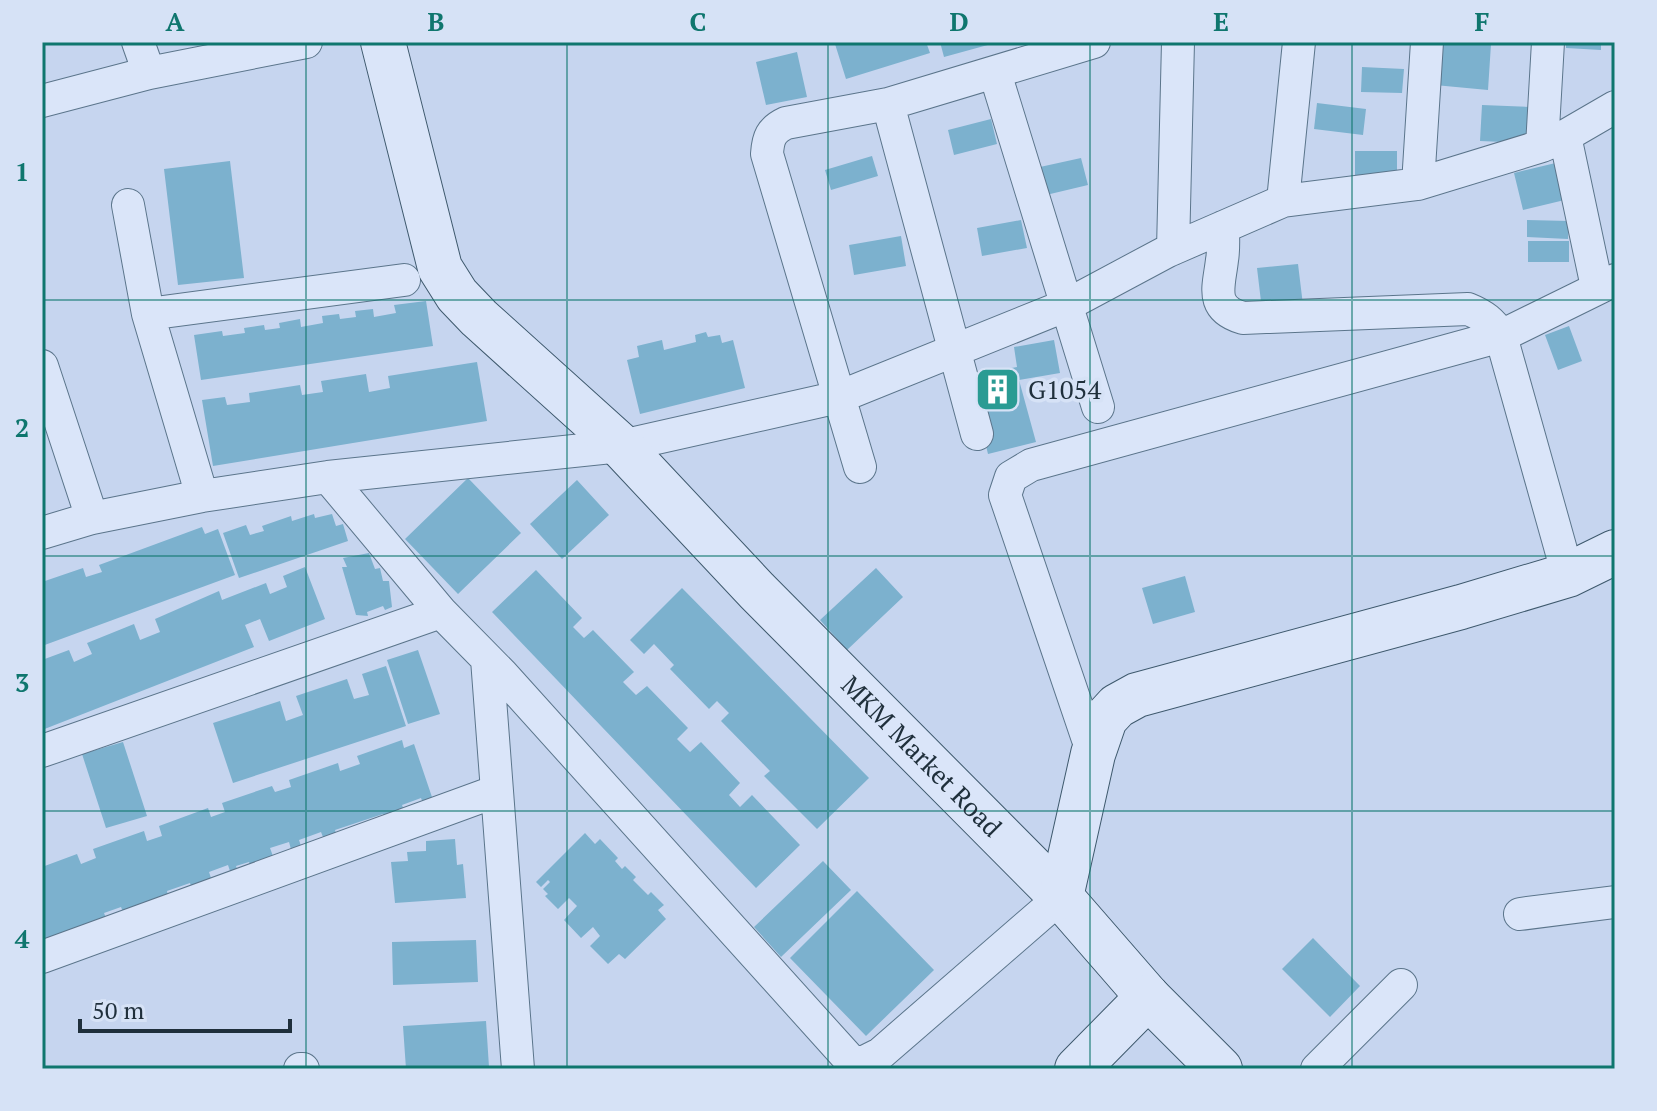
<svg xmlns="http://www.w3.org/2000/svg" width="1657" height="1111" viewBox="0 0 1657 1111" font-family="'PT Serif',serif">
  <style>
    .building { fill: #7cb1ce }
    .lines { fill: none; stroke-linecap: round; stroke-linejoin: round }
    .street-casing { stroke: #5b758b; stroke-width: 34 }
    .secondary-casing { stroke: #3e596d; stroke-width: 46 }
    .street { stroke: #dae5f9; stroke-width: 32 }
    .secondary { stroke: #dae5f9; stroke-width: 44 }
    .grid { fill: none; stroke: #0f766e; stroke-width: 2; stroke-opacity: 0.55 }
    .labels { text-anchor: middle; stroke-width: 7; stroke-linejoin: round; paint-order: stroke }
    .poi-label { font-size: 26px; fill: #1f2f3b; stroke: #d6e2f6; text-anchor: start }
    .street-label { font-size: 26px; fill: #1f2f3b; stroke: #d6e2f6 }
    .neatline { fill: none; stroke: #0f766e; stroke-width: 3 }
    .grid-label { font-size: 26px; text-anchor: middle; font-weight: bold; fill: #0f766e }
  </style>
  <rect width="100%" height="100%" fill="#c6d5ef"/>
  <path class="building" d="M841 42H926L930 53 846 79 835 44Z
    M940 42H994L995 43 944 57Z
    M1427 42 1491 44 1488 90 1424 84Z
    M1566 42H1601V50L1566 48Z
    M797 52 807 97 766 105 756 62Z
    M1362 67 1404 69 1402 93 1361 92Z
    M1317 103 1366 109 1363 135 1314 129Z
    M1482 105 1530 107 1529 143 1480 141Z
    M991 119 997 144 954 155 948 130Z
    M1355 151H1397V178L1355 177Z
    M872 156 878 176 831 190 825 170Z
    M1081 158 1088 185 1046 195 1040 167Z
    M230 161 244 278 178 285 164 169Z
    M1564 161 1573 198 1523 210 1514 173Z
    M1021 220 1027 248 982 256 977 228Z
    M1527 220 1569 221 1568 239 1527 237Z
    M901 236 906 266 854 275 849 245Z
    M1528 241H1569V262H1528Z
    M1298 264 1303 305 1262 310 1257 268Z
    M426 301 433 346 201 380 194 335 222 331 223 336 245 333 244 328 264 325 265 330 280 328 279 323 300 319 301 327 323 323 322 316 339 314 340 319 356 317 355 311 373 309 374 317 396 313 394 305Z
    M1569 326 1582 361 1558 370 1545 335Z
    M706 332 708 337 720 335 722 343 733 340 745 388 640 414 627 360 639 357 637 346 662 340 664 350 696 342 695 335Z
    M1054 340 1060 373 1019 380 1036 442 988 454 969 376 1017 367 1014 347Z
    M477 362 487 421 213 466 202 400 225 397 227 405 250 402 249 393 300 385 302 395 323 392 321 381 366 374 369 392 390 388 388 376Z
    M468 478 521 533 458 594 405 539Z
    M577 480 609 515 562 559 530 524Z
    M314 514 315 518 332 514 336 526 343 524 348 541 239 578 223 533 246 525 250 535 264 531 262 526 291 516 292 521Z
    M202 527 205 534 218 529 235 575 42 646V582L83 568 86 577 102 572 99 565Z
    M369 553 375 569 380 568 383 581H389L392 607 385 610 383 606 367 612 368 616 356 615 342 567H347L343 558Z
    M305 567 325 619 269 641 260 619 245 625 254 647 42 730V660L69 650 74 662 92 654 87 643 134 624 140 640 160 632 155 619 219 591 222 600 266 583 270 594 287 587 283 576Z
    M876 568 903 597 847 650 820 620Z
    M536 570 582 618 573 627 584 638 593 630 634 672 623 682 636 695 647 686 688 728 677 739 690 752 701 742 740 783 729 795 740 807 752 795 800 845 756 888 492 612Z
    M1185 576 1195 612 1153 624 1142 588Z
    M682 588 869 778 817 829 764 776 770 771 721 721 729 713 717 701 709 709 670 669 674 665 654 644 644 654 630 640Z
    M418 650 440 714 408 724 387 660Z
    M386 666 406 726 233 783 213 723 280 701 286 721 303 715 296 696 347 679 354 699 369 695 362 674Z
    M402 740 404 748 414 744 434 803 424 806 421 798 402 805 405 813 385 821 383 814 335 830 337 837 325 842 321 832 299 840 302 849 292 853 289 842 270 848 274 859 251 867 249 862 236 866 238 872 231 874 228 865 209 872 212 881 192 888 190 883 167 891 168 896 123 912 121 907 104 913 106 918 42 941V867L77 854 81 864 96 858 93 849 144 831 147 841 162 836 159 826 208 808 211 817 225 812 222 803 272 786 275 792 291 787 289 780 338 763 340 771 360 764 357 756Z
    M123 742 147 816 106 828 82 754Z
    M585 833 595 844 600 839 618 858 615 861 622 869 625 866 636 877 633 880 648 895 651 892 664 905 658 910 666 919 625 959 619 954 608 964 590 946 600 936 593 927 581 938 564 920 577 906 569 898 558 909 545 896 548 894 543 889 550 882 548 880 541 887 536 882Z
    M455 839 457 865 463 864 466 898 395 903 391 862 408 861 407 852 426 851V841Z
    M823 861 851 890 781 957 754 927Z
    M857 891 934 970 866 1036 790 958Z
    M1313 938 1360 986 1330 1017 1282 969Z
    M476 940 478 982 393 985 392 942Z
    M486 1021 489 1067 406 1069 403 1026Z"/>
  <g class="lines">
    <defs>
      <path id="street" d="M138 42 149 73
        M995 73 1098 407
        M42 101 149 73 306 42
        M888 104 977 434
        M1565 136 1597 287
        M1542 146 1548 42
        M1418 184 1427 42
        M1283 201 1299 42
        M128 205 148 314
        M1223 227C1223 238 1224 249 1222 260 1219 287 1209 308 1243 318L1468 309C1483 315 1492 322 1501 336L1568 575
        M1173 249 1178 42
        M42 366 92 518
        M860 467 767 154C768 138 771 130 786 123L888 104 1094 42
        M328 477 441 612 502 674 850 1060 864 1062 880 1054 1061 897
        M202 496 148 314 404 280
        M42 533 92 518 202 496 328 477 621 446 839 397 1067 305 1168 251 1283 201 1418 184 1542 146 1565 136 1615 107
        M487 659 518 1069
        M42 751 441 612
        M1093 754 1005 495 1011 477 1031 465 1501 336 1615 280
        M1520 914 1615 902
        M42 957 497 791
        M300 1069H303
        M1317 1069 1401 985"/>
      <g id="secondary">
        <path id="s1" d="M383 42 440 268 457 295 479 318 621 446 757 591 1061 897 1148 997 1220 1069"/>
        <path d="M1061 897 1093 754 1105 719 1117 706 1137 695 1461 607 1568 575 1615 552"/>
        <path d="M1077 1069 1148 997"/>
      </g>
    </defs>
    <use href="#street" class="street-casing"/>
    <use href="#secondary" class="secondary-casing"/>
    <use href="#street" class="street"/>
    <use href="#secondary" class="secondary"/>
  </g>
  <path class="grid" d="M306 42V1069M567 42V1069M828 42V1069M1090 42V1069M1352 42V1069M42 300H1615M42 556H1615M42 811H1615"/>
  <defs>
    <symbol id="building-square" viewBox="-11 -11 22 22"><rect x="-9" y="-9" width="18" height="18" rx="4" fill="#2a9b93" stroke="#d6e2f6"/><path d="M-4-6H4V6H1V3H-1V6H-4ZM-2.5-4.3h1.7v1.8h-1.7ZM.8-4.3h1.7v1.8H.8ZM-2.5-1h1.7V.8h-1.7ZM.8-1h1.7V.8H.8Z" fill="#fff"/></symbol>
  </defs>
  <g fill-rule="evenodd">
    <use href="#building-square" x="972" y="364" width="51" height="51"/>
  </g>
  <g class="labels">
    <g class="poi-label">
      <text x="1028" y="399">G1054</text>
    </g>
    <g class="street-label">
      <text dy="9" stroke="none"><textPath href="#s1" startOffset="920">MKM Market Road</textPath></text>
    </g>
  </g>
  <rect width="1657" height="1111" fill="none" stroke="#d6e2f6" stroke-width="88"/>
  <path d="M80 1019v12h210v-12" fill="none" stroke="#1f2f3b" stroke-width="4"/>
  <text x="92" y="1019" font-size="24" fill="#1f2f3b" stroke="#d6e2f6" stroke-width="6" paint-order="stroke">50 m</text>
  <rect x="44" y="44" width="1569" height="1023" class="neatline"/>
  <g class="grid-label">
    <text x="175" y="31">A</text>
    <text x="436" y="31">B</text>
    <text x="698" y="31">C</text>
    <text x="959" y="31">D</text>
    <text x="1221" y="31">E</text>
    <text x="1482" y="31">F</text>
    <text x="22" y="181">1</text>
    <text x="22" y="437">2</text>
    <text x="22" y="692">3</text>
    <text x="22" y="948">4</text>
  </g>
</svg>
